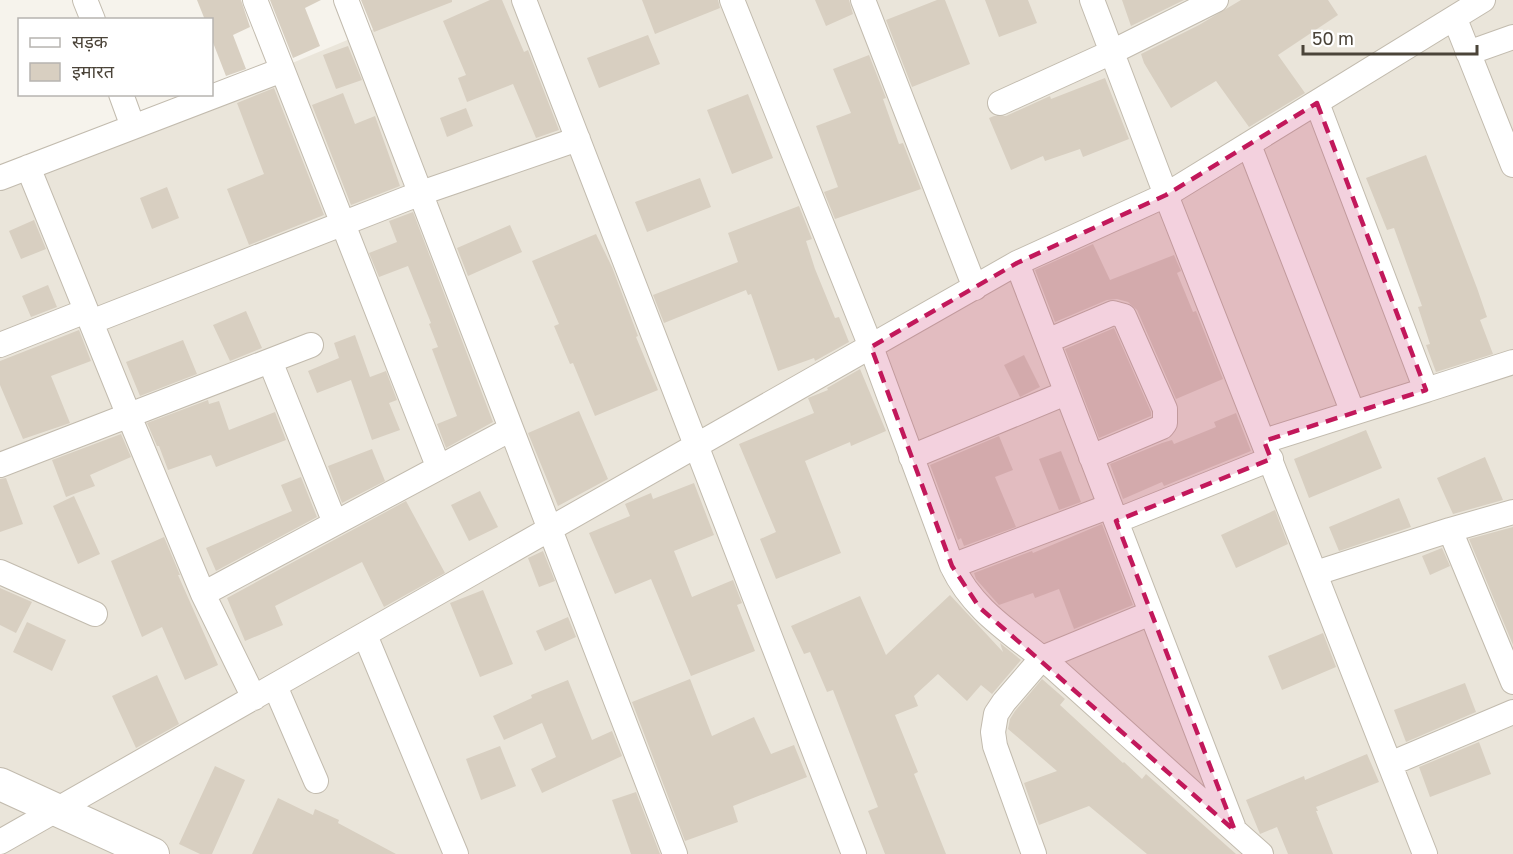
<svg xmlns="http://www.w3.org/2000/svg" width="1513" height="854" viewBox="0 0 1513 854" font-family="'Golos Text','Noto Sans Devanagari',sans-serif">
  <style>
    .residential { fill: #eae5da }
    .building { fill: #d8cfc1 }
    .lines { fill: none; stroke-linecap: round; stroke-linejoin: round }
    .minor-casing { stroke: #c2bbae; stroke-width: 26 }
    .tertiary-casing { stroke: #c2bbae; stroke-width: 34 }
    .minor { stroke: #fff; stroke-width: 24 }
    .tertiary { stroke: #fff; stroke-width: 32 }
    .marked { fill: #c2185b; fill-opacity: 0.2; stroke: #c2185b; stroke-width: 4.5; stroke-dasharray: 12 8; stroke-linejoin: round }
  </style>
  <rect width="100%" height="100%" fill="#f6f3ec"/>
  <path class="residential" d="M443 0H1513V854H0V185Z"/>
  <path class="building" d="M197 0H241L250 27 233 35 246 69 226 76 212 40V20H205Z
    M270 0H321L305 8 320 46 293 58Z
    M361 0H452V2L374 32Z
    M490 0H502L524 52 528 50 559 130 536 138 513 84 467 102 458 78 466 75 443 21Z
    M642 0H718L720 8 655 34Z
    M815 0H849L853 14 826 26Z
    M937 0H945L970 64 912 87 886 20Z
    M985 0H1028L1037 23 999 37Z
    M1122 0H1184L1131 26Z
    M1241 0H1328L1338 15 1278 55 1305 93 1249 127 1216 81 1171 108 1144 63 1141 54 1199 25Z
    M648 35 660 64 599 88 587 58Z
    M348 46 362 80 336 89 323 55Z
    M869 55 886 98 883 99 899 144 903 143 921 189 835 219 824 192 838 187 816 126 851 113 833 69Z
    M1105 78 1129 139 1083 157 1080 149 1045 161 1043 156 1011 170 989 118 994 116H1006L1050 96 1051 99Z
    M274 88 324 215 249 245 227 189 264 174 237 103Z
    M343 93 355 124 375 116 400 186 351 205 312 105Z
    M748 94 773 158 732 174 707 110Z
    M466 108 473 126 447 137 440 118Z
    M1426 155 1477 288 1487 317 1480 320 1493 354 1436 372 1426 345 1430 344 1418 307 1422 306 1394 228 1387 230 1366 178Z
    M700 178 711 207 647 232 635 202Z
    M167 187 179 218 152 229 140 198Z
    M799 206 812 239 806 241 815 269 835 318 839 317 849 342 815 361 814 358 778 371 751 294 748 295 746 290 664 323 653 295 738 262 728 233Z
    M413 212 493 422 446 448 437 424 457 416 432 349 438 347 429 324 431 323 408 266 379 277 369 253 397 242 389 221Z
    M34 220 46 249 21 259 9 231Z
    M510 225 522 252 468 276 457 248Z
    M596 234 612 267 638 336 636 337 658 390 595 416 573 363 570 364 554 326 559 324 532 261Z
    M1093 244 1110 280 1174 255 1181 271 1177 273 1193 312 1196 311 1223 379 1176 399 1137 310 1128 302 1117 299 1107 300 1055 322 1035 270Z
    M48 285 57 307 31 317 22 296Z
    M246 311 262 348 230 361 213 325Z
    M1114 328 1151 412V416L1099 438 1065 349Z
    M79 330 91 361 51 376 70 423 23 439 0 385V361Z
    M355 335 370 377 386 371 397 400 389 403 400 430 372 440 351 380 317 393 308 371 339 358 334 343Z
    M183 340 197 374 140 396 126 362Z
    M1024 355 1040 387 1020 397 1004 365Z
    M860 369 886 431 851 446 850 442 805 461 841 553 776 579 760 539 776 532 739 444 814 413 808 398 828 390 827 388Z
    M208 400 209 404 219 401 229 430 275 412 286 440 216 467 211 455 168 470 159 446H157L147 423Z
    M579 411 608 479 558 506 528 433Z
    M1236 413 1251 451 1164 486 1162 482 1123 499 1110 464 1162 443 1172 440 1174 444 1216 427 1214 422Z
    M1366 430 1382 468 1309 498 1294 459Z
    M121 434 131 457 90 475 95 486 66 497 52 460Z
    M999 436 1013 470 995 477 1016 527 964 546 961 538 958 540 930 465Z
    M372 449 385 481 342 503 328 466Z
    M1061 451 1081 502 1059 510 1039 459Z
    M1485 457 1503 500 1453 514 1437 478Z
    M301 477 317 517 216 571 206 548 292 511 281 485Z
    M6 478 23 524 0 532V479Z
    M694 483 714 535 674 551 692 597 733 580 742 603 737 605 755 651 691 676 651 579 615 594 589 533 630 516 625 504 651 493 653 499Z
    M480 491 498 527 469 541 451 505Z
    M74 496 100 554 78 564 53 506Z
    M1399 498 1411 527 1339 551 1329 527Z
    M406 501 445 573 384 607 362 562 275 606 283 625 245 641 227 598Z
    M1275 510 1288 544 1236 568 1221 535Z
    M1102 524 1133 605 1074 629 1059 589 1035 598 1033 593 999 605 976 579 974 573 1032 551 1033 553Z
    M1513 527V645L1469 539Z
    M164 537 180 575H178L218 665 185 680 162 627 142 637 111 561Z
    M1442 548 1450 566 1430 575 1422 556Z
    M543 551 555 581 539 587 528 558Z
    M0 588 32 602 16 633 0 625Z
    M483 590 513 664 480 677 450 603Z
    M950 595 1003 652 1000 643 1021 660 992 694 981 685 967 701 938 674 914 696 918 706 895 715 918 772 914 774 946 854H885L868 811 878 807 833 690 827 692 810 652 804 654 791 626 860 596 886 655Z
    M568 617 576 637 545 651 536 631Z
    M27 622 66 640 52 671 13 652Z
    M1323 633 1336 667 1282 690 1268 656Z
    M157 675 179 724 136 748 112 696Z
    M690 679 712 736 754 717 771 754 794 745 807 777 733 806 738 822 685 841 632 702Z
    M1042 679 1065 699 1060 705 1123 763 1124 762 1142 779 1146 774 1236 854H1147L1089 806 1039 825 1024 783 1057 771 1008 729 1010 719 1015 711Z
    M568 680 592 740 612 731 622 756 542 793 531 769 556 757 542 723 504 740 493 716 532 698 531 695Z
    M1465 683 1476 712 1406 742 1394 710Z
    M1479 742 1491 774 1430 797 1419 767Z
    M500 746 516 786 481 800 466 759Z
    M1367 754 1379 782 1316 807 1318 811H1316L1333 854H1288L1277 827 1260 834 1246 800 1304 776 1305 780Z
    M215 766 245 780 212 854H200L179 844Z
    M636 792 660 854H631L612 800Z
    M278 798 313 815 315 809 339 820 338 823 396 854H252Z"/>
  <g class="lines">
    <defs>
      <path id="minor" d="M85 0 93 20
        M255 0 438 466
        M346 0 675 854
        M524 0 854 854
        M732 0 871 347 952 566C975 614 1015 634 1054 668 1123 730 1192 793 1261 854
        M863 0 975 288
        M1092 0 1166 195 1425 854
        M1455 19 1513 165
        M1468 53 1513 37
        M121 94 133 127
        M1000 103 1112 52 1216 0
        M1249 145 1353 413
        M28 167 129 416 203 594 254 698
        M0 178 282 70
        M1017 263 1233 826
        M91 322 421 193 578 139
        M1047 341 1113 313 1124 316 1165 409V423L1162 427 1091 457
        M0 345 86 311
        M270 361 335 523
        M1426 390 1513 362
        M1264 441 1426 390 1317 103
        M911 457 1066 393
        M0 465 311 345
        M1116 521 1271 459
        M1450 530 1513 682
        M952 566 1110 506
        M0 572 95 614
        M1316 573 1450 530 1513 512
        M203 594 511 429
        M365 635 456 854
        M275 686 316 781
        M1390 764 1513 712
        M0 842 1017 263 1166 195 1483 0
        M1034 854 995 746 993 732 996 714 1004 702 1042 658 1151 613"/>
      <path id="tertiary" d="M0 784 153 854"/>
    </defs>
    <use href="#minor" class="minor-casing"/>
    <use href="#tertiary" class="tertiary-casing"/>
    <use href="#minor" class="minor"/>
    <use href="#tertiary" class="tertiary"/>
  </g>
  <path class="marked" d="M1317 103 1426 390 1264 441 1271 459 1116 521 1235 831 979 607 952 566 871 347 1017 263 1166 195Z"/>
  <rect x="18" y="18" width="195" height="78" fill="#ffffff" stroke="#b7b4b0" stroke-width="1.5"/>
  <rect x="30" y="38" width="30" height="9" fill="#ffffff" stroke="#b7b4b0" stroke-width="1.5"/>
  <text x="72" y="48" font-size="18" fill="#4b4439">सड़क</text>
  <rect x="30" y="63" width="30" height="18" fill="#d8cfc1" stroke="#b7b4b0" stroke-width="1.5"/>
  <text x="72" y="78" font-size="18" fill="#4b4439">इमारत</text>
  <path d="M1303 45v9h174v-9" fill="none" stroke="#4b4439" stroke-width="3"/>
  <text x="1312" y="45" font-size="18" fill="#4b4439" stroke="#ffffff" stroke-width="4.5" paint-order="stroke">50 m</text>
</svg>
